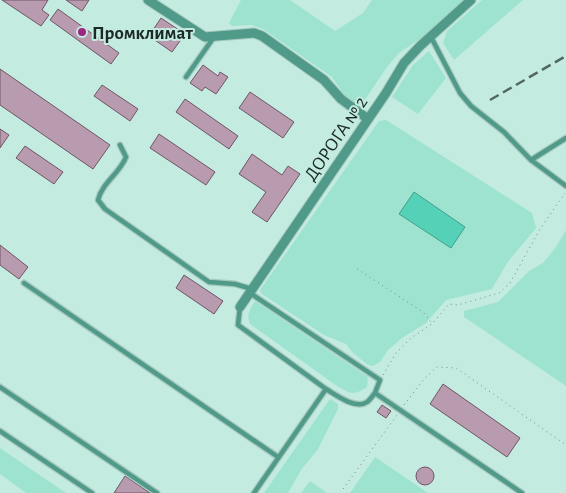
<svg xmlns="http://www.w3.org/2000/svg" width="566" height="493" viewBox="0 0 566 493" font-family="'Alegreya Sans',sans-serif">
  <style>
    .green { fill: #9de3d0 }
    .water { fill: #54d1b6; stroke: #439f8b }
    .building { fill: #b99baf; stroke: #6f5566 }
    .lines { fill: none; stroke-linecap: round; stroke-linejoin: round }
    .lane-casing { stroke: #a6c8bf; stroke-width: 7 }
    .street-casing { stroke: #a6c8bf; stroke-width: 11 }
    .path { stroke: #718d85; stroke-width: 1; stroke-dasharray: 1 4; stroke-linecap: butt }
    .lane { stroke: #4f9a88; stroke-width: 4.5 }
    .street { stroke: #4f9a88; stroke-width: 9 }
    .rail { stroke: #516761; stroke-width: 2.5; stroke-dasharray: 10 5; stroke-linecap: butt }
    .poi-dot { fill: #9c2782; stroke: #c4ebe0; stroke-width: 2 }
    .labels { text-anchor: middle; stroke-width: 4; stroke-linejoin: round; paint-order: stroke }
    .poi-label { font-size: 19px; font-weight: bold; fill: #1b2a26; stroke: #c4ebe0; text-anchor: start }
    .street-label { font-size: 19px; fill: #1b2a26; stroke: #c4ebe0 }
  </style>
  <rect width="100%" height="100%" fill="#c4ebe0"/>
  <path class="green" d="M241 0H290L335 31 363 13 372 0H464L424 36 399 53 387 67 364 101 356 103 345 96 332 77 263 29 252 25 232 26 229 23Z
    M482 0H523L454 60 443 43 447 31Z
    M429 51 446 78 418 114 392 97 413 65Z
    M386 120 532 213 536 228 507 263 492 289 446 300 426 323 402 338 388 350 380 362 373 366 368 365 352 352 346 344 324 335 262 294 260 290 379 121Z
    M566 230V386L464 317V311L498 302 529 271 543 263 556 247Z
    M255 301 368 377 367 387C353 396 351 394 337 386L250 324C246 315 250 309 255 301Z
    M330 399 338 404V409L318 449 301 470 288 493H264Z
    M0 448 66 493H26L0 474Z
    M375 457 428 493H350Z
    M310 481 327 493H301Z"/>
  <path class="water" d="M414 192 465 227 451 248 399 214Z"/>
  <path class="building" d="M2 0H48L42 10 49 15 41 26Z
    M66 0H89L82 11Z
    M58 9 119 53 111 64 50 20Z
    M161 18 185 34 172 52 149 36Z
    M203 65 218 76 220 72 228 77 216 94 205 87 202 91 190 83Z
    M0 69 110 145 93 169 0 105Z
    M102 85 138 109 130 121 94 96Z
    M250 92 294 122 283 138 239 108Z
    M185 99 238 136 229 149 176 112Z
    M0 129 9 135 0 148Z
    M159 134 215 172 206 185 150 148Z
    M25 146 63 172 54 184 16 158Z
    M252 154 282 175 288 166 300 174 267 222 252 212 266 192 239 174Z
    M0 245 28 267 19 279 0 265Z
    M184 275 223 301 214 314 176 288Z
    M443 384 520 438 507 457 430 404Z
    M382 405 391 411 386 418 377 412Z
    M416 476a9 9 0 1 1 18 0a9 9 0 1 1-18 0Z
    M125 476 150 493H114Z"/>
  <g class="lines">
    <defs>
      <path id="lane" d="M431 37 460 93 471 106 504 132 531 160 566 186
        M186 77 214 37
        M120 145 126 157C120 173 102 183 98 200L105 209 209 282 235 284 252 289
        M531 160 566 138
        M24 283 278 457
        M250 293 380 380 375 393
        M240 307 238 325 326 389 254 493
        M0 387 157 493
        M326 389C336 395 356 410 367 402 370 400 373 395 375 393L522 493
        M0 431 92 493"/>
      <path id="street" d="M148 0 205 37 254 33 262 36 324 80 341 99 368 119
        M240 307 386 93 404 63 420 46 471 0"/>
    </defs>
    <use href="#lane" class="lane-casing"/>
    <use href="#street" class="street-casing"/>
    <path class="path" d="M357 269 423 312 432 323
      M383 375 396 353 411 338 432 324 449 304 458 305 499 293 510 283 540 229 565 193
      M404 405 424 379 437 367 456 368 566 445
      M343 489 397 415"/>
    <use href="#lane" class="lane"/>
    <use href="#street" class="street"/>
    <path class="rail" d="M490 100 566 56"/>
  </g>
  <circle class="poi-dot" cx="82" cy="32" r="5"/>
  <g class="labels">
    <g class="poi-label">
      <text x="92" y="39">Промклимат</text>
    </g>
    <g class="street-label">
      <text transform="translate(335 138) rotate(-56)" y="7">ДОРОГА № 2</text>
    </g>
  </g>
</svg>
